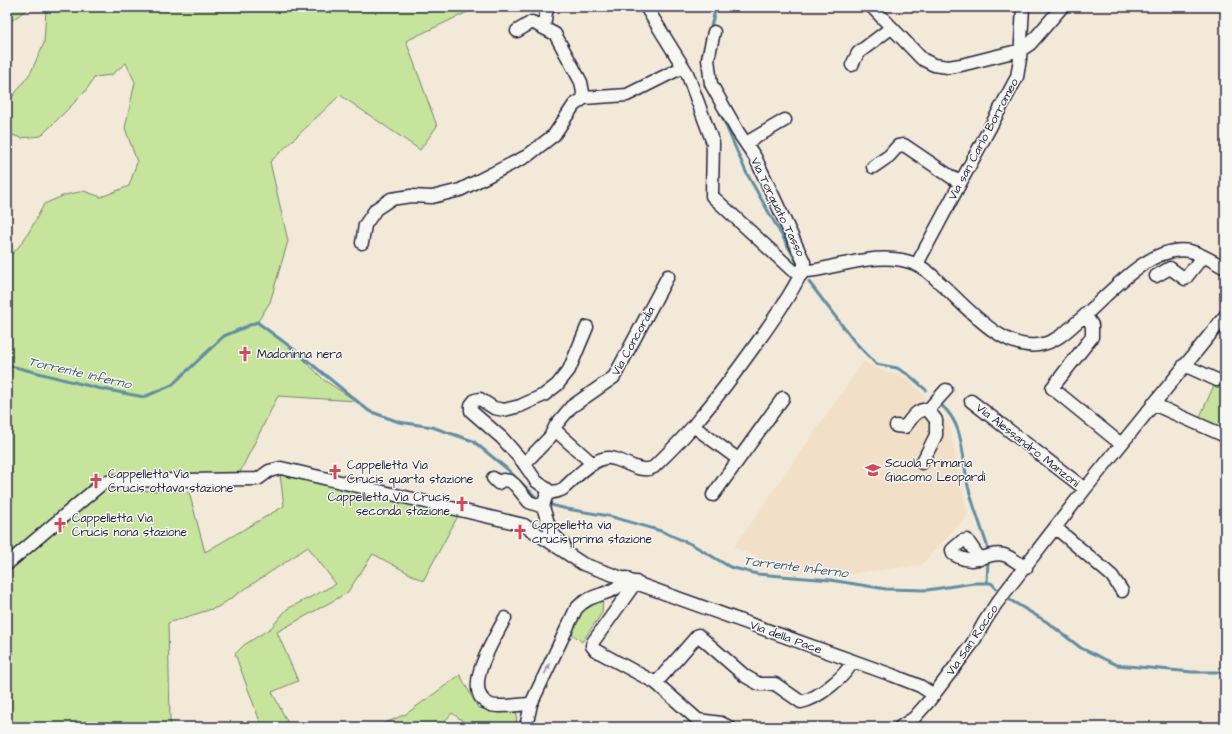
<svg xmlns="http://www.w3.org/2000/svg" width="1232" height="734" viewBox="0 0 1232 734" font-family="'Architects Daughter',sans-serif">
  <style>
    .built { fill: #f1e0c7 }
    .green { fill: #c6e49b; stroke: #74836b }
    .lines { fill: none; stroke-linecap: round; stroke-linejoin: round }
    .stream { stroke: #608da3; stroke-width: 3 }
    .minor-casing { stroke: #22223b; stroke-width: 15 }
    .minor { stroke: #f6f6f2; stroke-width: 12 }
    .oneway { fill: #9797a0 }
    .labels { text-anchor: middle; stroke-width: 3; stroke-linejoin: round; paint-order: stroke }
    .street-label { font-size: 12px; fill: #22223b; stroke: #f6f6f2 }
    .poi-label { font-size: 12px; fill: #22223b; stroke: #f6f6f2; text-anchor: start }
    .water-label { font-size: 13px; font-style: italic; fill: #41576f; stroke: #f6f6f2 }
  </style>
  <rect width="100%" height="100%" fill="#f3e9d9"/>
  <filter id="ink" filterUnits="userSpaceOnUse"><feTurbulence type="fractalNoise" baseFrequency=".025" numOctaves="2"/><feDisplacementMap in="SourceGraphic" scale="8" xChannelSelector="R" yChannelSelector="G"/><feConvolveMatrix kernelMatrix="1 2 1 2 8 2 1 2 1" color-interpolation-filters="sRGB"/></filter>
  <g filter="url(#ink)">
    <path class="built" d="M864 361 882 371 907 378 935 406 949 426 968 515 921 565 848 574 788 572 734 547Z"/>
    <path class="green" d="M7 7H478L406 41 437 126 420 150 340 95 270 162 288 241 270 302 257 323 292 348 324 380 356 401 278 396 238 476 107 479 89 484 65 518 67 522 100 492 112 485 134 484 128 490 189 492 205 552 284 506 280 474 459 514 423 581 373 554 347 593 277 632 298 681 272 692 290 727H262L235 654 244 645 271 628 287 609 336 584 308 547 218 607 168 623 170 721 172 727H170L169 725 154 727H7V258C24 245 34 223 44 204L65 195 84 191 101 197 129 186 137 162 125 128 135 82 126 63 111 75 95 77 84 93 41 136 21 138 7 133V104L31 72 44 43 46 9 30 7 7 24Z
      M1225 361V433L1198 421Z
      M603 599 602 613 582 642 570 632 576 609Z
      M460 675 478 708 517 713 516 727H471L452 713 440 727H376L406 714Z"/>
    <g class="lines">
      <path class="stream" d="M710 30 716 7
        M720 112 746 172 798 264
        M809 282 854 341 876 364 897 368 909 375 926 390
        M7 365 97 388 144 397 172 385 224 336 257 322 292 348 369 411 399 422 432 427 473 441 506 468 539 500
        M941 405C965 424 962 459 968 486 973 506 981 526 987 545L988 554
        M547 504 567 509 609 516 661 531 693 545 730 567 757 574 830 580 886 589 927 590 974 583H991L1001 593
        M987 583 988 559
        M1005 597 1047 622 1081 648 1117 665 1192 672H1225"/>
      <defs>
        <path id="minor" d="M646 7 687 73 713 143 712 196 792 270 801 275
          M872 7 922 59 934 65 948 67 961 65 1021 50 1030 44 1062 7
          M544 28 546 12 549 7
          M517 31 532 22 555 34 581 82 584 98
          M852 65 858 53 891 28
          M746 143 785 120
          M873 167 889 156 898 146 904 145 960 183
          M362 243 365 225 376 209 391 199 411 196 432 197 460 190 527 156 554 135 574 105 584 98 627 95 683 67
          M917 264 1017 77 1020 59 1023 7
          M803 271C817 272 830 266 844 264 865 259 895 255 915 264 925 268 932 275 939 282 965 305 1001 350 1038 345 1054 343 1065 333 1076 323 1106 299 1148 243 1190 251 1202 254 1214 262 1225 268
          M1156 276 1170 268 1185 279 1203 256
          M1086 316 1092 325V337L1052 388 1121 444
          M1184 365 1217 380
          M971 401 1085 489
          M1153 404 1225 436
          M693 426 738 459
          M896 426 905 427C911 419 917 408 928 410L946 390
          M555 430 593 464
          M922 463 936 435V420L928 410
          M524 464 550 437 556 425 571 407 614 377 668 276
          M493 478 498 483 503 480 510 481 515 485 529 502 543 507 551 532 564 545
          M551 492 536 481 523 462 502 438 471 411V405L475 400 480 399 494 408 504 410 520 406 544 395 557 385 569 370 587 327
          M713 495 783 398
          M543 507C544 503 545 498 547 495 552 490 559 493 564 488 574 479 595 456 610 458 624 459 640 475 654 467 669 452 685 437 698 420 716 399 806 282 804 262L755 157 738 132 711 84 708 59 714 32
          M1056 528 1112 576 1122 591
          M980 559 967 540 962 541 952 550 953 554C977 569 987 550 1004 555 1011 557 1019 564 1026 568
          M7 564 85 498 103 483 111 481 258 479 269 471 281 468 524 525 583 564 892 675 920 686 934 695
          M636 582 593 642 592 646 595 650 656 683 698 720 721 723 729 727
          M505 618C496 637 458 693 491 705 499 708 521 704 531 704
          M656 683 698 635 745 676 759 684H775L801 702C817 699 847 676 852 661
          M526 727 531 704 576 609C591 591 615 597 626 578
          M900 727 914 718 929 701 972 644 985 621 996 604 1085 489 1225 316"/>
      </defs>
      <use href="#minor" class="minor-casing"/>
      <use href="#minor" class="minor"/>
    </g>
    <defs><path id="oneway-solid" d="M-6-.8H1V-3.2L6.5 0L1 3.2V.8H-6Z"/></defs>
    <use class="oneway" href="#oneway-solid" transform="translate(547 669) rotate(-65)"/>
  </g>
  <defs>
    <symbol id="church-bare" viewBox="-9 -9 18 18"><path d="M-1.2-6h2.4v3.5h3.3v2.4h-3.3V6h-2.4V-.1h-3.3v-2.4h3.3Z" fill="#d1495b" stroke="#f6f6f2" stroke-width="2.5" paint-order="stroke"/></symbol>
    <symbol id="school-bare" viewBox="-9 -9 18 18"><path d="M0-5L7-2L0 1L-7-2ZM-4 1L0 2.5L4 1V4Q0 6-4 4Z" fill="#d1495b" stroke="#f6f6f2" stroke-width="2.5" paint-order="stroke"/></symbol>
  </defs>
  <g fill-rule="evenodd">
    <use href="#church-bare" x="234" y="343" width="22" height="22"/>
    <use href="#school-bare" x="862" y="459" width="22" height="22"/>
    <use href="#church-bare" x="324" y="461" width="22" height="22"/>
    <use href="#church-bare" x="85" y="470" width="22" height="22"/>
    <use href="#church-bare" x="451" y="493" width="22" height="22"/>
    <use href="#church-bare" x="49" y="514" width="22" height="22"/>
    <use href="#church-bare" x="509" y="521" width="22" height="22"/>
  </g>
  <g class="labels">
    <g class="street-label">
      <text transform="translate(983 139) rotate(-62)" y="4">Via san Carlo Borromeo</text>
      <text transform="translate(778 207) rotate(64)" y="4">Via Torquato Tasso</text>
      <text transform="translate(633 341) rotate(-61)" y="4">Via Concordia</text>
      <text transform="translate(1028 445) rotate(38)" y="4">Via Alessandro Manzoni</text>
      <text transform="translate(786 637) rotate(20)" y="4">Via della Pace</text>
      <text transform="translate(972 640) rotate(-56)" y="4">Via San Rocco</text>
    </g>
    <g class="poi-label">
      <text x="257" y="358">Madoninna nera</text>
      <text x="885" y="467">Scuola Primaria<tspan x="885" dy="14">Giacomo Leopardi</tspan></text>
      <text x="347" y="469">Cappelletta Via<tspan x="347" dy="14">Crucis quarta stazione</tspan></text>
      <text x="108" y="478">Cappelletta Via<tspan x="108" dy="14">Crucis ottava stazione</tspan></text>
      <text x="450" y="501" text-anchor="end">Cappelletta Via Crucis<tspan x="450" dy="14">seconda stazione</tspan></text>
      <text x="72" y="522">Cappelletta Via<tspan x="72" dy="14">Crucis nona stazione</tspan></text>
      <text x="532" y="529">Cappelletta via<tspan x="532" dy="14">crucis prima stazione</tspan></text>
    </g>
    <g class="water-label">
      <text transform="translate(80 372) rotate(13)" y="5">Torrente Inferno</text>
      <text transform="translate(796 566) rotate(7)" y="5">Torrente Inferno</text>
    </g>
  </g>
  <rect width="1232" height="734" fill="none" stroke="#f6f6f2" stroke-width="24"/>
  <rect x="12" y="12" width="1208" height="710" fill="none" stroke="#22223b" stroke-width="1.5" filter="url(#ink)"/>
</svg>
